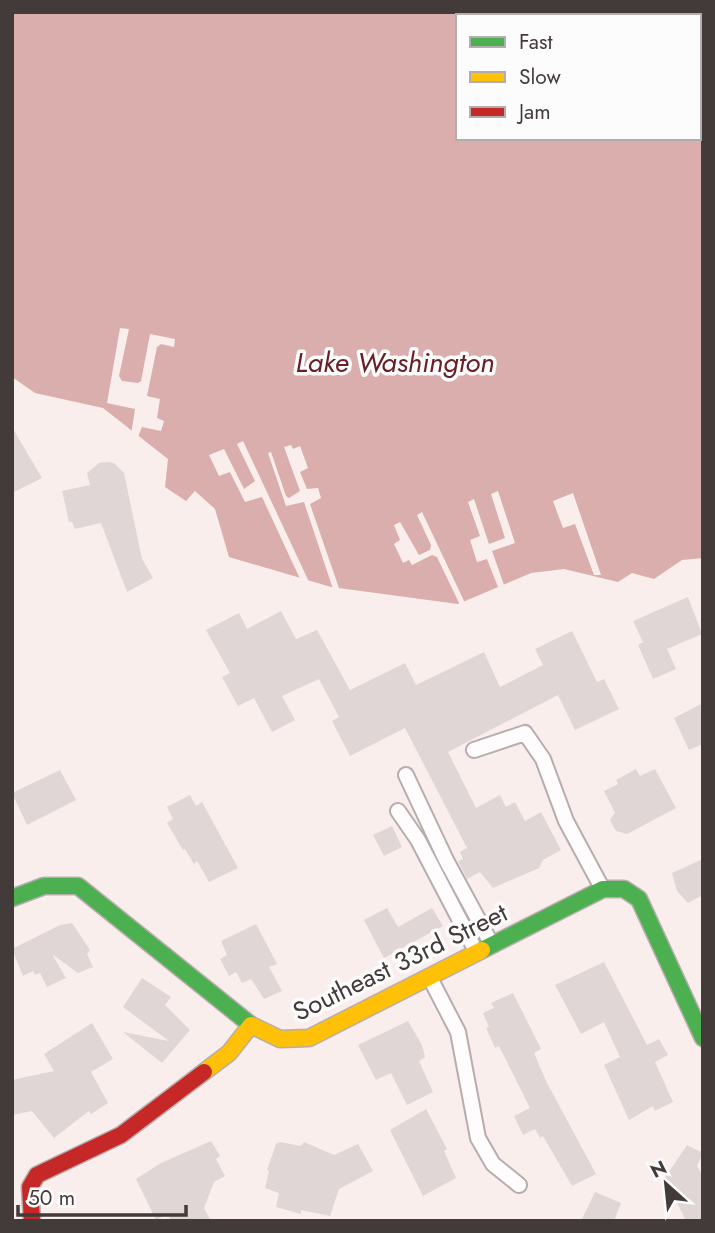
<svg xmlns="http://www.w3.org/2000/svg" width="715" height="1233" viewBox="0 0 715 1233" font-family="Jost,sans-serif">
  <style>
    .water { fill: #daaead; fill-rule: evenodd }
    .pier { fill: #faeeed }
    .building { fill: #e0d6d5 }
    .lines { fill: none; stroke-linecap: round; stroke-linejoin: round }
    .lane-casing { stroke: #b7adad; stroke-width: 18 }
    .fast-casing { stroke: #b7adad; stroke-width: 19 }
    .slow-casing { stroke: #b7adad; stroke-width: 19 }
    .jam-casing { stroke: #b7adad; stroke-width: 19 }
    .lane { stroke: #fefcfc; stroke-width: 14 }
    .fast { stroke: #4caf50; stroke-width: 16 }
    .slow { stroke: #ffc107; stroke-width: 16 }
    .jam { stroke: #c62828; stroke-width: 16 }
    .labels { text-anchor: middle; stroke-width: 7; stroke-linejoin: round; paint-order: stroke }
    .street-label { font-size: 26px; fill: #433a3a; stroke: #fcfcfc }
    .water-label { font-size: 28px; font-style: italic; fill: #682027; stroke: #fcfcfc }
  </style>
  <rect width="100%" height="100%" fill="#faeeed"/>
  <path class="water" d="M12 12H703V558L682 560 654 579 632 573 618 582 564 569 531 573 458 604 331 587 229 557 215 509 195 491 186 501 165 487 168 459 103 408 35 393 12 377ZM458 16H699V138H458Z"/>
  <path class="pier" d="M120 328 129 329 119 376 122 381 138 383 141 381 150 334 175 339 174 347 161 344 157 347 147 396 160 399 157 418 164 421 161 431 142 427 138 437 131 435 135 409 107 403Z
    M243 441 310 584 301 581 262 497 245 502 230 472 219 476 209 455 224 449 244 489 255 481 237 444Z
    M291 445 293 449 300 446 308 468 300 472 307 489 318 488 321 498 310 504 340 591 333 589 304 502 286 506 268 453 271 452 286 496 289 498 300 491 284 447Z
    M498 491 515 543 492 551 504 585 498 587 487 559 477 562 470 540 480 536 468 502 474 499 489 544 505 538 491 494Z
    M573 493 601 575H594L575 524 563 528 553 501Z
    M422 512 465 603 460 605 437 557 432 555 412 565 409 560 403 563 394 544 400 540 394 525 400 522 419 555 430 550 431 545 417 515Z"/>
  <path class="building" d="M12 427 42 478 12 493Z
    M108 462 114 463 124 473 142 559 153 578 127 592 101 523 75 529 72 522H69L62 491 90 485 87 473 99 463Z
    M688 597 702 634 667 649 676 669 653 679 638 645 643 642 633 621Z
    M281 611 296 639 317 630 350 690 405 663 416 685 484 652 500 687 543 665 535 649 572 631 597 682 604 679 619 709 575 730 558 695 448 752 476 808 500 795 506 807 515 802 525 821 541 812 561 850 543 860 539 868 493 888 480 872 467 879 458 861 463 859 460 852 467 848 405 728 350 756 332 721 339 717 319 679 282 696 295 720 272 732 254 698 238 706 222 677 230 673 206 630 239 613 247 629Z
    M703 703V744L689 750 674 718Z
    M636 769 640 776 655 769 676 808 627 834 616 831 610 820 615 813 604 791 618 784 616 780Z
    M60 770 76 800 27 825 12 793Z
    M190 795 196 806 202 802 238 868 209 882 197 861 194 864 185 849 183 850 167 823 173 819 167 807Z
    M392 826 402 847 384 856 373 835Z
    M703 859V895L688 903 677 891 672 873Z
    M387 908 398 927 432 908 443 926 384 958 364 920Z
    M72 923 90 950 87 954 93 967 78 973 52 954 66 978 47 987 40 973 35 975 33 971 23 976 12 949 60 925Z
    M256 924 277 964 269 967 282 991 264 999 251 979 242 983 236 972 229 976 220 959 227 955 221 941Z
    M604 962 647 1045 659 1039 668 1055 655 1062 673 1102 655 1111 653 1106 629 1120 604 1065 620 1057 604 1022 581 1034 555 985Z
    M142 978 171 997 165 1005 190 1030 162 1063 123 1032 169 1041 123 1007Z
    M513 993 541 1049 534 1053 546 1081 596 1174 572 1186 543 1136 540 1138 535 1129 523 1135 514 1116 530 1108 499 1046 495 1048 486 1028 489 1027 483 1013 494 1008 491 1003Z
    M408 1021 422 1045 425 1057 419 1061 433 1092 407 1105 391 1073 376 1080 358 1045Z
    M92 1023 113 1059 91 1072 108 1103 91 1114 89 1111 54 1138 32 1111 12 1115V1080L54 1071 44 1054Z
    M426 1109 447 1149 444 1151 456 1178 423 1196 390 1130Z
    M211 1141 220 1156 216 1159 225 1176 214 1182 204 1208 211 1221H171L168 1214 156 1220 136 1179 161 1163Z
    M280 1142 301 1146 304 1142 334 1155 358 1144 373 1171 339 1189 330 1216 301 1210V1214L276 1207 279 1193 265 1188 269 1171 267 1170 276 1144Z
    M687 1145 703 1153 697 1166 703 1176V1221H686L665 1178Z
    M595 1192 621 1203 614 1221H581Z"/>
  <g class="lines">
    <defs>
      <path id="lane" d="M474 750 525 733 543 759 566 821 602 888
        M406 775 446 860 492 945
        M398 811 418 840 477 953
        M430 978 458 1032 478 1138 493 1164 519 1185"/>
      <path id="fast" d="M12 898 44 886H78L251 1025
        M482 950 603 889H624L639 899 703 1038"/>
      <path id="slow" d="M204 1072 229 1053 251 1025 280 1039 309 1038 482 950"/>
      <path id="jam" d="M32 1221 30 1187 37 1175 121 1135 204 1072"/>
    </defs>
    <use href="#lane" class="lane-casing"/>
    <use href="#fast" class="fast-casing"/>
    <use href="#slow" class="slow-casing"/>
    <use href="#jam" class="jam-casing"/>
    <use href="#lane" class="lane"/>
    <use href="#fast" class="fast"/>
    <use href="#slow" class="slow"/>
    <use href="#jam" class="jam"/>
  </g>
  <g class="labels">
    <g class="street-label">
      <text transform="translate(400 962) rotate(-26)" y="9">Southeast 33rd Street</text>
    </g>
    <g class="water-label">
      <text x="395" y="372">Lake Washington</text>
    </g>
  </g>
  <rect width="715" height="1233" fill="none" stroke="#433a3a" stroke-width="28"/>
  <rect x="456" y="14" width="245" height="126" fill="#fcfcfc" stroke="#b2aeae" stroke-width="2"/>
  <rect x="470" y="37" width="35" height="10" fill="#4caf50" stroke="#b2aeae" stroke-width="2"/>
  <text x="519" y="49" font-size="21" fill="#433a3a">Fast</text>
  <rect x="470" y="72" width="35" height="10" fill="#ffc107" stroke="#b2aeae" stroke-width="2"/>
  <text x="519" y="84" font-size="21" fill="#433a3a">Slow</text>
  <rect x="470" y="107" width="35" height="10" fill="#c62828" stroke="#b2aeae" stroke-width="2"/>
  <text x="519" y="119" font-size="21" fill="#433a3a">Jam</text>
  <g transform="translate(666 1184) rotate(333)" stroke="#fcfcfc" stroke-width="5" paint-order="stroke">
  <path d="M0-5L12 26L0 18L-12 26Z" fill="#433a3a"/>
  <text y="-10" font-size="19" font-weight="bold" text-anchor="middle" fill="#433a3a">N</text>
  </g>
  <path d="M18 1205v10h168v-10" fill="none" stroke="#433a3a" stroke-width="3.5"/>
  <text x="28" y="1205" font-size="21" fill="#433a3a" stroke="#fcfcfc" stroke-width="5" paint-order="stroke">50 m</text>
</svg>
